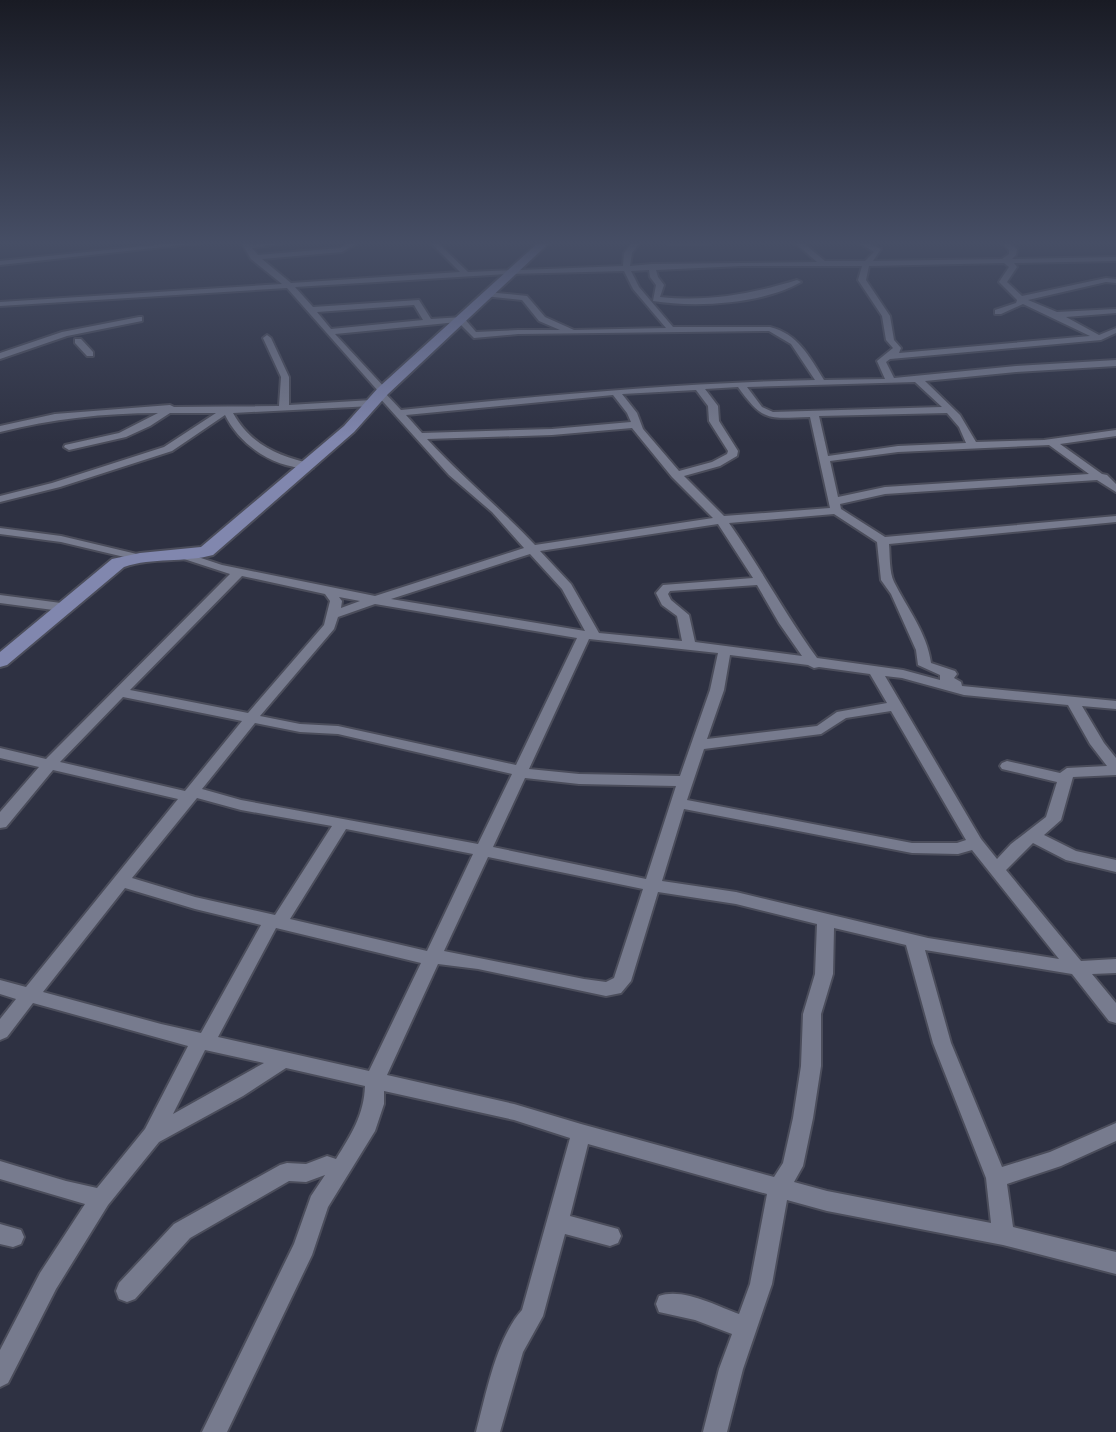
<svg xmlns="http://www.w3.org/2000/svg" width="1116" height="1432" viewBox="0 0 1116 1432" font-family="Lora,serif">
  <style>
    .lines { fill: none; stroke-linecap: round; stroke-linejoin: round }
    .street-casing { stroke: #4b4d5b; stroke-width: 4 }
    .secondary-casing { stroke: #4b4d5b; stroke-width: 4 }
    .street { fill: #777b8e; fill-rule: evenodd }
    .secondary { fill: #8187ae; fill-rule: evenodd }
  </style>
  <rect width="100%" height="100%" fill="#2e3142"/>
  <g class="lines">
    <defs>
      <path id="street" d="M184 242H208L0 265V261Z
        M241 242H248L250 245 289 242 252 248 258 255 340 248 351 242H359L342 252 262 259 291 283 460 272 430 242H437L468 272 623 266 624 253 633 242H640L632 253 630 266 652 264 817 262 794 242H802L825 261H865L874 252 858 242H866L881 249 873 261 1002 259 1009 254V250L1001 242H1008L1017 249 1016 255 1012 259 1116 257V261L1014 263 1017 267 1007 282 1022 296 1106 278 1116 279V283L1106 282 1028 300 1057 312 1116 309V313L1066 317 1099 335 1116 328V333L1101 340 890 359 886 362 894 378 1016 366 1116 360V366L1016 372 925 381 960 415 976 442 1044 440 1116 430V436L1060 444 1102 474 1107 475 1116 484V492L1097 480 1082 481 885 494 840 504 841 509 885 537 1116 516V522L889 544C890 555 889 572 894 582 907 608 927 633 931 663L955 671 957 674 954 678 961 682 962 686 1116 701V709L1082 706 1104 743 1116 758V775L1073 777 1061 820 1044 835 1076 851 1116 860V872L1066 860 1033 843 1006 870 1081 961 1116 959V973L1092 974 1116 1003V1023L1109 1021 1072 974 925 950 951 1043 1002 1167 1050 1152 1116 1123V1141L1061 1166 1007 1184 1013 1227 1116 1252V1274L1003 1245 827 1211 787 1200 772 1284 743 1369 727 1432H703L719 1369 732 1334 695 1320 659 1312 656 1304 659 1296C682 1287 717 1306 739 1314L750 1284 767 1194 588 1144 570 1216 618 1229 621 1236 618 1243 610 1246 565 1234 543 1316 523 1352 500 1432H476C486 1395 496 1339 522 1310L570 1138 514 1120 384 1091V1104L375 1131 328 1207 312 1255 227 1432H202L294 1244 311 1196 325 1175 306 1182 289 1181 190 1238 135 1299 127 1302 119 1299 116 1291 119 1283 174 1224 280 1165 287 1163 306 1164 327 1156 336 1159C351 1135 364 1115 365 1086L286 1068 243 1096 159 1142 108 1205 56 1289 8 1383 0 1387V1350L40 1273 85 1204 0 1179V1161L66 1181 97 1188 145 1129 188 1046 33 1003 7 1037 0 1040V1019L16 999 0 994V980L26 987 178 799 53 770 6 827 0 828V812L39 767 0 758V748L46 759 230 574 184 559V555H192L222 565 375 596 524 548 492 512 449 475 378 396 379 392 287 288 0 306V302L282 284 251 259ZM1004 263 1009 267 999 282 1017 300 1016 303 995 310V314H1001L1023 304 1090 336 899 353 901 348 894 340 890 316 866 280 869 266ZM742 266H862L858 280 882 316 886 340 893 348 877 361 885 379 824 380C809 356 798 334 770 327H673L639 287 631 271 649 270 650 277 656 285 653 301C696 308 763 304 801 282L797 280C751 294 709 302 660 297L664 285 658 277 656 270ZM624 271 633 289 666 328 574 330 545 317 527 296 487 292H484V296L522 300 539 321 560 330H518L476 332 463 317 431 319 419 300 313 307 295 287 507 274ZM414 305 423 320 331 329 317 312ZM458 322 474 338 518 334 769 331 791 344 815 380C677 383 539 396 401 410L385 393 386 389 335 334ZM915 382 942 407 773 412 762 407 747 387ZM738 387C764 423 768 418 810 417L830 508 724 516 684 476 720 466 737 456 738 451 719 421 718 406 705 389ZM696 390 708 406 709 421 728 451 727 454 712 462 679 471 643 429 637 413 622 394ZM613 395 627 413 631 422 552 429 422 433 406 415ZM947 413 959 427 966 443 898 446 828 456 819 416ZM632 428 672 477 713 518 535 545C500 508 461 476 427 439L552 435ZM1049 445 1089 474 885 487 838 497 830 461 898 452ZM834 514 877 542 881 580 891 594 916 650 918 665 940 675V680L903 670 817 658C785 614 760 567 729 523ZM718 524 753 578 663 585 656 593 662 605 677 616 682 641 599 633 571 584 540 551ZM530 554 562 589 585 631 391 599ZM242 576 325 594 330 601 324 625 248 713 130 690ZM757 585 779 623 802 656 695 642 689 615 671 600 668 594 670 591ZM339 597 360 601 341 608 342 601ZM375 604 577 638 516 765 338 726 300 724 260 716 334 629 338 617ZM589 639 718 653 710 690 680 776 579 774 529 769ZM730 655 808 665 814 668 819 667 870 674 887 703 837 712 817 726 707 739 724 690ZM885 676 902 678 964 695 1068 705 1090 744 1107 766 1067 768 1060 773 1007 761 1002 763 1000 766 1002 769 1057 782 1046 817 1011 844 997 859 981 839ZM123 697 242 721 185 791 60 762ZM891 711 966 840 957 843H912L687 800 704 749 821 734 846 718ZM255 723 300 732 338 734 512 774 478 844 241 800 202 789ZM525 778 579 784 676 786 646 879 493 847ZM197 798 241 810 332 826 275 915 195 897 132 878ZM684 809 912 853 958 854 972 850 1059 959 928 938 736 892 662 881ZM346 829 473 854 427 951 290 919ZM488 857 643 889 614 978 606 982 584 979 444 951ZM125 888 195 909 261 925 201 1033 161 1024 43 992ZM658 892 736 904 817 924 815 974 803 1014 801 1066 793 1118 783 1163 774 1177 581 1124 514 1104 387 1075 438 964 478 969 606 996 621 993 631 981ZM276 928 421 963 369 1071 218 1037ZM834 928 906 945 933 1043 986 1178 991 1223 827 1191 794 1182 803 1166 813 1118 821 1066V1014L833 974ZM205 1050 264 1063 173 1114Z
        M666 242H711L708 244H669Z
        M139 317H142V321L67 336 0 359V353L62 332Z
        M267 335 271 338 289 377V405L372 400 377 403 372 406 233 413C251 445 278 456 313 464V468C277 470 241 447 225 415L172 451 60 487 0 502V496L52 483 164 447 216 413H170L150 426 126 437 69 450 64 447 65 445 119 433 158 413C104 413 52 419 0 432V426L55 414 170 405 174 407 279 406 281 377 263 338Z
        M75 339H81L93 352V356H87L75 343Z
        M0 528 61 536 141 555 143 557 137 560 61 542 0 534Z
        M0 595 61 603 67 607 61 611 0 603Z
        M0 1224 21 1230 24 1237 21 1244 13 1247 0 1244Z"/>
      <path id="secondary" d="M539 242H550L388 394 354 432 213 555C184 563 153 557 124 567L7 665 0 667V652L112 559 140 553 201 547 344 426 378 388Z"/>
    </defs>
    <use href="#street" class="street-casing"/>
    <use href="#secondary" class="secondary-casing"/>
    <use href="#street" class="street"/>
    <use href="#secondary" class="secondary"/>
  </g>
  <linearGradient id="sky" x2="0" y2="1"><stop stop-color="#191b24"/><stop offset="0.55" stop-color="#464e65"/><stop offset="1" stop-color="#464e65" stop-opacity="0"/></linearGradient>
  <rect width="1116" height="442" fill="url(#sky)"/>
</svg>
